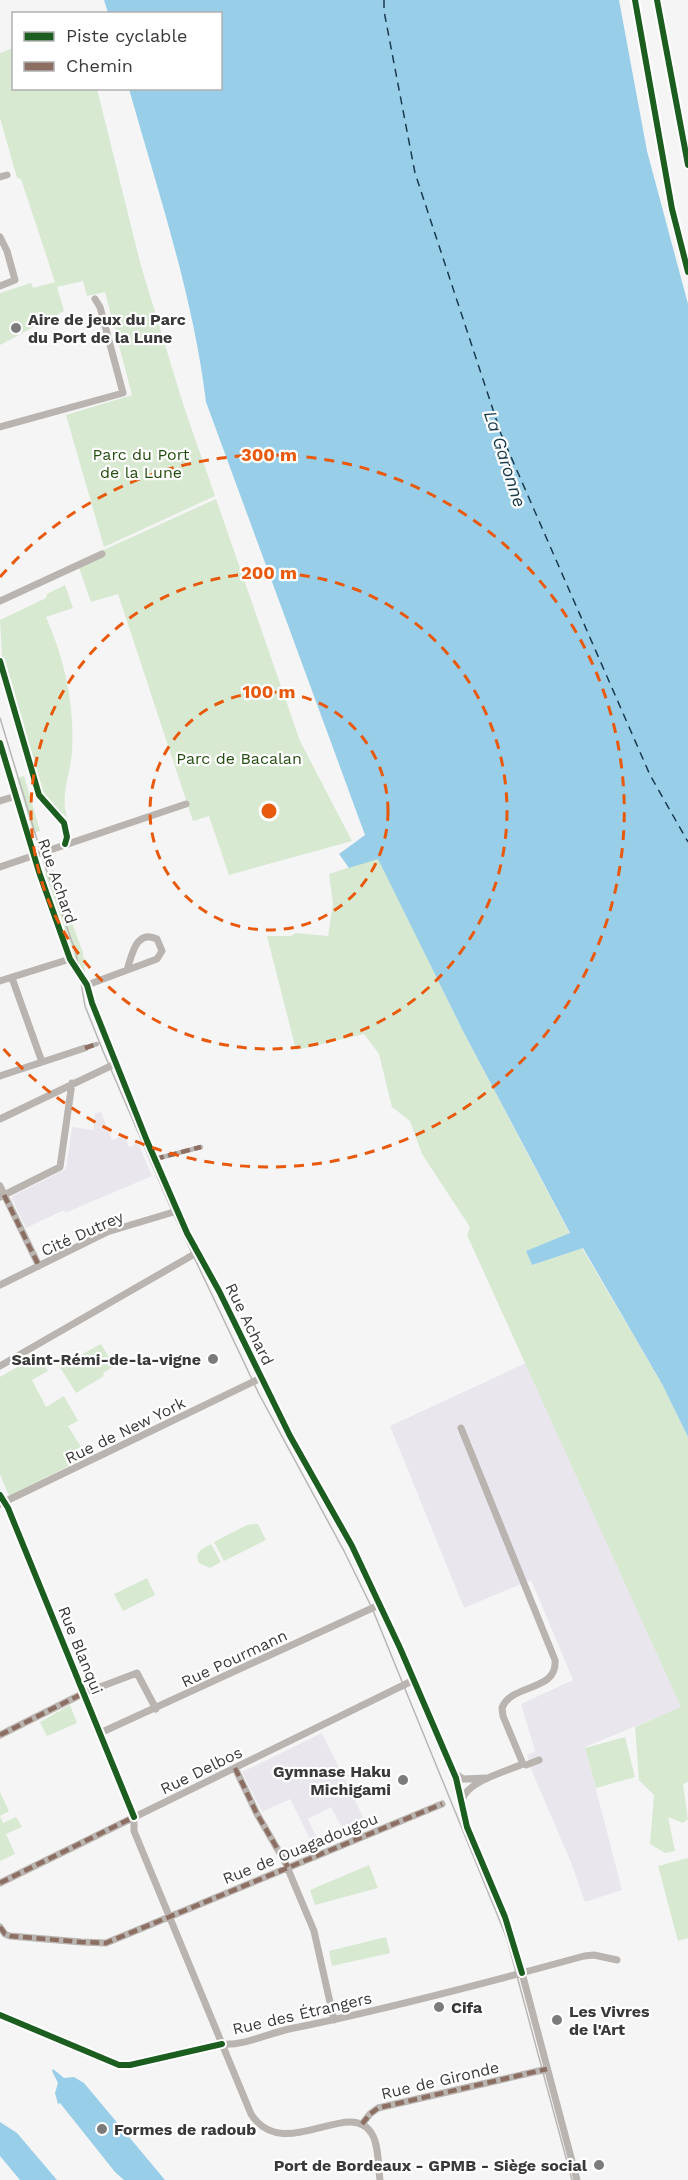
<svg xmlns="http://www.w3.org/2000/svg" width="688" height="2180" viewBox="0 0 688 2180" font-family="'Work Sans',sans-serif">
  <style>
    .built { fill: #e9e7ed }
    .green { fill: #d7e9d1 }
    .water { fill: #99cee9 }
    .lines { fill: none; stroke-linecap: round; stroke-linejoin: round }
    .ferry { stroke: #193b4c; stroke-width: 1.5; stroke-dasharray: 8 6; stroke-linecap: butt }
    .pedestrian { stroke: #b9b4af; stroke-width: 4.5 }
    .minor { stroke: #b9b4af; stroke-width: 7 }
    .tertiary { stroke: #b9b4af; stroke-width: 8 }
    .secondary { stroke: #b9b4ad; stroke-width: 9 }
    .tram { stroke: #b9b6b5; stroke-width: 1.5 }
    .quiet { stroke: #8d6e63; stroke-width: 4.5; stroke-dasharray: 9 4.5; stroke-linecap: butt }
    .cycleway-casing { stroke: #fff; stroke-width: 10 }
    .cycleway { stroke: #1b5e20; stroke-width: 6 }
    .ring { fill: none; stroke: #e8590c; stroke-width: 3; stroke-dasharray: 10 8 }
    .poi-dot { fill: #7b7b7c; stroke: #fff; stroke-width: 2 }
    .labels { text-anchor: middle; stroke-width: 4.5; stroke-linejoin: round; paint-order: stroke }
    .poi-label { font-size: 16px; font-weight: bold; fill: #3a3a3b; stroke: #fff; text-anchor: start }
    .park-label { font-size: 16px; fill: #254d12; stroke: #fff }
    .street-label { font-size: 16px; fill: #3a3a3b; stroke: #fff }
    .water-label { font-size: 18px; font-style: italic; fill: #193b4c; stroke: #fff }
    .centre { fill: #e8590c; stroke: #fff; stroke-width: 3 }
    .ring-label { font-size: 18px; text-anchor: middle; font-weight: bold; fill: #e8590c; stroke: #fff; stroke-width: 4.5; stroke-linejoin: round; paint-order: stroke }
  </style>
  <rect width="100%" height="100%" fill="#f5f5f6"/>
  <path class="built" d="M101 1112 112 1140 124 1135 129 1147 138 1143 152 1176 65 1213 64 1210 26 1228 12 1199V1196L66 1169 72 1127 93 1130 95 1113Z
    M526 1363 682 1707 585 1747 622 1890 585 1902 570 1860 531 1769 527 1755 535 1751 521 1704 573 1680 531 1580 464 1608 390 1426Z
    M322 1733 367 1825 345 1834 331 1807 308 1819 320 1845 314 1847 290 1799 262 1812 242 1772Z"/>
  <path class="green" d="M13 48 14 88 97 89 141 266 184 407 215 496 104 547 66 415 132 395 105 292 87 296 83 281 57 287 64 311 0 345V293L31 283 33 288 55 282 21 179 17 178 0 118V53Z
    M216 499 300 741 352 841 229 875 209 816 193 821 118 594 91 602 77 562Z
    M65 585 73 608 46 617C65 661 75 705 72 753 70 775 60 796 67 817L47 801 43 795 2 657 0 620 46 598 47 594Z
    M24 776 40 831 33 833 17 778Z
    M378 858 464 1033 570 1234 526 1251 532 1265 582 1248 662 1384 688 1437V1782L683 1784 688 1819 683 1823 668 1817 675 1851 665 1853 650 1844 654 1795 639 1780 635 1727 681 1707 467 1235 470 1227 422 1154 410 1121 392 1107 379 1054 364 1034 296 1050 267 936H291L296 933 328 936 333 904 329 874Z
    M53 870 83 953 85 973 76 965 74 954 45 873Z
    M101 1344 114 1366 103 1373 104 1376 76 1393 58 1364 70 1357 71 1360Z
    M38 1355 48 1371 32 1380 46 1407 64 1396 78 1421 68 1426 87 1457 9 1496 0 1474V1377Z
    M255 1524H258L266 1540 224 1561 214 1542 247 1525Z
    M211 1544 221 1562 210 1568 199 1563C194 1552 202 1549 211 1544Z
    M147 1578 155 1595 123 1611 114 1594Z
    M70 1705 77 1723 47 1736 40 1722Z
    M625 1737 635 1777 596 1788 585 1748Z
    M0 1792 9 1811 0 1816 3 1823 16 1817 22 1827 6 1834 15 1854 0 1861Z
    M688 1858V1938L678 1941 658 1866Z
    M369 1865 378 1888 315 1905 310 1890Z
    M386 1937 390 1953 332 1966 329 1951Z"/>
  <path class="water" d="M104 0H619L647 151 688 304V1437L662 1384 583 1248 532 1265 526 1251 570 1233 464 1033 378 859 349 868 339 854 365 835 206 402C193 295 158 192 129 89L220 88V14L108 13Z
    M53 2069 64 2078 74 2077 84 2083 165 2180H124L115 2172 60 2103 58 2104 55 2093 58 2083 52 2071Z
    M0 2122 17 2133 57 2180H20L0 2156Z"/>
  <g class="lines">
    <path class="ferry" d="M384 0V11L415 173 501 434 650 775 688 842"/>
    <path class="pedestrian" d="M85 1048 97 1044
      M155 1159 201 1147"/>
    <path class="minor" d="M0 177 7 175
      M0 237 7 251 15 280 0 286
      M0 427 123 393 100 307 95 299
      M0 601 102 554
      M0 801 16 796
      M0 867 186 804
      M12 978 42 1062
      M0 981 70 959
      M87 985 157 959 162 951 157 939C136 929 132 955 127 970
      M0 1076 85 1048
      M0 1119 117 1063
      M0 1186 39 1266
      M0 1197 60 1167 72 1083
      M0 1285 107 1232 177 1211
      M0 1366 198 1252
      M461 1428 555 1660C558 1692 511 1683 502 1708L503 1716 523 1764
      M0 1495 8 1508 134 1817V1831L251 2114C284 2165 350 2096 372 2134 379 2146 378 2166 380 2180
      M0 1504 261 1378
      M100 1733 379 1605
      M0 1735 84 1693 137 1673 156 1709
      M235 1768 257 1814 285 1862 314 1931 334 2020
      M454 1773 463 1779 486 1778
      M462 1801C465 1782 507 1771 523 1764L526 1765 539 1760
      M0 1883 414 1680
      M0 1927 5 1934 10 1936 81 1942 106 1943 442 1804
      M522 1973 577 2180
      M0 2015 119 2065H130L222 2044C243 2046 267 2034 289 2029 388 2009 486 1983 584 1956L594 1955 617 1960
      M362 2124 370 2114 378 2108 547 2069"/>
    <path class="tertiary" d="M0 743 39 872 70 959 87 985 92 1003 147 1141 187 1233 219 1291 290 1436 352 1546 400 1648 456 1778 467 1827 505 1917 522 1973"/>
    <path class="secondary" d="M657 0 688 165"/>
    <path class="tram" d="M0 718 46 869 76 953 85 1006 103 1051 173 1213 212 1295 259 1394 344 1551 372 1608 499 1919 507 1939 572 2180"/>
    <path class="quiet" d="M85 1048 97 1044
      M155 1159 201 1147
      M4 1195 39 1266
      M0 1735 84 1693
      M235 1768 257 1814 288 1867
      M0 1883 134 1817
      M0 1927 5 1934 10 1936 81 1942 106 1943 442 1804
      M362 2124 370 2114 378 2108 547 2069"/>
    <defs>
      <path id="cycleway" d="M635 0 672 209 688 272
        M657 0 688 165
        M0 661 39 795 64 823 67 837 65 844
        M0 743 39 872 70 959 87 985 92 1003 147 1141 187 1233 219 1291 290 1436 352 1546 400 1648 456 1778 467 1827 505 1917 522 1973
        M0 1495 8 1508 134 1817
        M0 2015 119 2065H130L222 2044"/>
    </defs>
    <use href="#cycleway" class="cycleway-casing"/>
    <use href="#cycleway" class="cycleway"/>
  </g>
  <g class="ring">
    <circle cx="269" cy="811" r="119"/>
    <circle cx="269" cy="811" r="238"/>
    <path d="M0 577A356 356 0 1 1 0 1045"/>
  </g>
  <g class="poi-dot">
    <circle cx="16" cy="328" r="6"/>
    <circle cx="213" cy="1359" r="6"/>
    <circle cx="403" cy="1780" r="6"/>
    <circle cx="439" cy="2007" r="6"/>
    <circle cx="557" cy="2020" r="6"/>
    <circle cx="102" cy="2129" r="6"/>
    <circle cx="599" cy="2165" r="6"/>
  </g>
  <g class="labels">
    <g class="poi-label">
      <text x="28" y="325">Aire de jeux du Parc<tspan x="28" dy="18">du Port de la Lune</tspan></text>
      <text x="201" y="1365" text-anchor="end">Saint-Rémi-de-la-vigne</text>
      <text x="391" y="1777" text-anchor="end">Gymnase Haku<tspan x="391" dy="18">Michigami</tspan></text>
      <text x="451" y="2013">Cifa</text>
      <text x="569" y="2017">Les Vivres<tspan x="569" dy="18">de l'Art</tspan></text>
      <text x="114" y="2135">Formes de radoub</text>
      <text x="587" y="2171" text-anchor="end">Port de Bordeaux - GPMB - Siège social</text>
    </g>
    <g class="park-label">
      <text x="141" y="460">Parc du Port<tspan x="141" dy="18">de la Lune</tspan></text>
      <text x="239" y="764">Parc de Bacalan</text>
    </g>
    <g class="street-label">
      <text transform="translate(58 881) rotate(71)" y="6">Rue Achard</text>
      <text transform="translate(82 1233) rotate(-24)" y="6">Cité Dutrey</text>
      <text transform="translate(250 1324) rotate(64)" y="6">Rue Achard</text>
      <text transform="translate(125 1430) rotate(-26)" y="6">Rue de New York</text>
      <text transform="translate(81 1650) rotate(68)" y="6">Rue Blanqui</text>
      <text transform="translate(234 1658) rotate(-25)" y="6">Rue Pourmann</text>
      <text transform="translate(201 1770) rotate(-26)" y="6">Rue Delbos</text>
      <text transform="translate(300 1848) rotate(-22)" y="6">Rue de Ouagadougou</text>
      <text transform="translate(302 2013) rotate(-13)" y="6">Rue des Étrangers</text>
      <text transform="translate(440 2080) rotate(-13)" y="6">Rue de Gironde</text>
    </g>
    <g class="water-label">
      <text transform="translate(505 459) rotate(72)" y="6">La Garonne</text>
    </g>
  </g>
  <circle cx="269" cy="811" r="9" class="centre"/>
  <g class="ring-label">
    <text x="269" y="461">300 m</text>
    <text x="269" y="579">200 m</text>
    <text x="269" y="698">100 m</text>
  </g>
  <rect x="12" y="12" width="210" height="78" fill="#ffffff" stroke="#b0b0b1" stroke-width="1.5"/>
  <rect x="24" y="32" width="30" height="9" fill="#1b5e20" stroke="#b0b0b1" stroke-width="1.5"/>
  <text x="66" y="42" font-size="18" fill="#3a3a3b">Piste cyclable</text>
  <rect x="24" y="62" width="30" height="9" fill="#8d6e63" stroke="#b0b0b1" stroke-width="1.5"/>
  <text x="66" y="72" font-size="18" fill="#3a3a3b">Chemin</text>
</svg>
